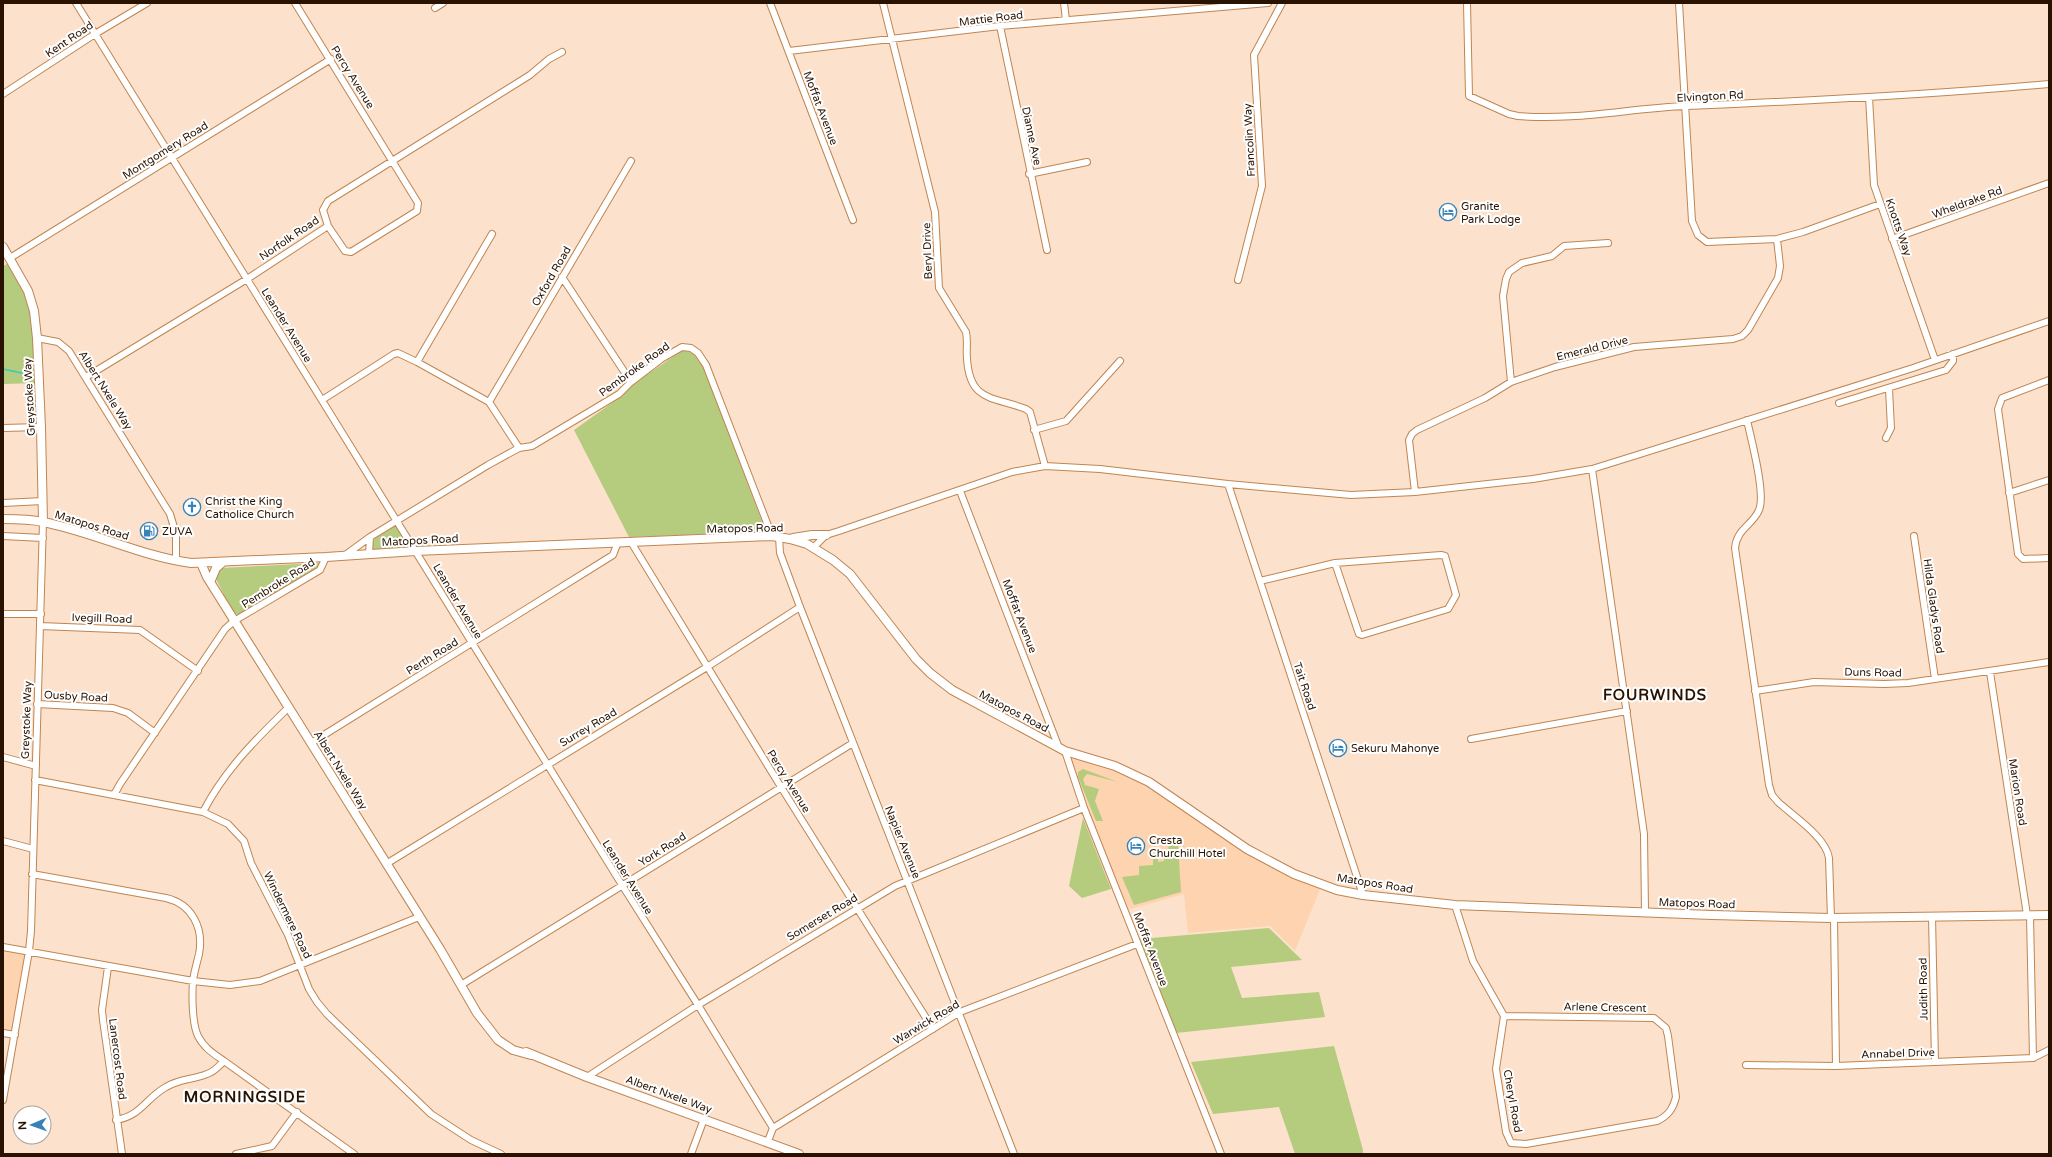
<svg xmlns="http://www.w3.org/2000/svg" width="2052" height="1157" viewBox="0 0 2052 1157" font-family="'Varela Round',sans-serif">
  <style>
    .built { fill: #fed4b0 }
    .green { fill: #b5cb7e }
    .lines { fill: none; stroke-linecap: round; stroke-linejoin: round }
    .stream { stroke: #3dc9b6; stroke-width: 1.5 }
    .minor-casing { stroke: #c08550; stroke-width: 8 }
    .major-casing { stroke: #c08550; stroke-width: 10 }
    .minor { stroke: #fff; stroke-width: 6 }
    .major { stroke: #fff; stroke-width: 8 }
    .labels { text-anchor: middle; stroke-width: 4; stroke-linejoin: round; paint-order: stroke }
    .street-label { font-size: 11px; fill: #291300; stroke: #fff }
    .poi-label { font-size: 11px; fill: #291300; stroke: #fff; text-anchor: start }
    .district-label { font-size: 15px; font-weight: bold; letter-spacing: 1px; fill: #291300; stroke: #fff }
  </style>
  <rect width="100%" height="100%" fill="#fce2cd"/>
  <path class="built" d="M1069 754 1116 769 1146 783 1247 852 1321 887 1295 951 1270 926 1188 933 1184 894 1127 910 1086 807Z
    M3 949 26 953 12 1033 3 1032Z"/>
  <path class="green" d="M11 262 18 275 32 312 38 383 3 384V266Z
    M683 350 693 353 704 368 766 532 629 537 574 430 623 395 636 382Z
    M396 525 407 543 405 548 373 549V540Z
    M320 563 318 568 239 615 233 612 215 577 220 568Z
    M1083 769 1118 782 1087 774 1083 779 1085 785 1099 789 1095 801 1103 821H1096L1078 777V772Z
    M1083 818 1111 889 1082 898 1069 886Z
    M1169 841 1178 842 1181 892 1134 905 1122 877 1139 875V866L1153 865V859H1158V862L1164 861 1163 852H1168Z
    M1269 928 1302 960 1231 967 1242 998 1319 992 1325 1017 1176 1033 1140 939Z
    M1334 1046 1363 1150V1154H1295L1279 1107 1213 1114 1191 1062Z"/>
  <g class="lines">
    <path class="stream" d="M3 369 31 375"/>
    <defs>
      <path id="minor" d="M76 3 622 885 698 1005 773 1128
        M295 3 418 203 417 211 351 252 345 251 328 226
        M770 3 853 220
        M883 3 935 212 939 288 966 332C968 341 966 350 967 359 970 402 992 396 1026 409L1030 412 1045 466
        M1064 3 1066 20
        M1467 3 1469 96 1509 114 1518 116C1575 121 1631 108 1687 106 1808 101 1929 95 2049 84
        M1679 3 1692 221 1698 235 1707 242 1777 239 1803 232 1880 204
        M435 8 443 3
        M1000 26 1047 250
        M789 51 1000 26 1268 3
        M3 94 95 34 147 3
        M1869 97 1874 185 1935 360
        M1029 174 1087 162
        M1892 239 2049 183
        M10 258 331 59
        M562 277 631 382
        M1238 280 1262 186 1254 55 1282 3
        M37 338 58 342 69 351 170 514 176 534V561
        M417 362 492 234
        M86 377 247 279 328 226 323 210 328 201 530 75 549 59 562 52
        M2049 380 2002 398 1998 409 2018 554 2023 559 2049 558
        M1511 382 1503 296 1506 279 1509 272 1522 263 1552 256 1564 246 1608 243
        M322 400 394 354 398 353 417 362 489 402 519 448
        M489 402 631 161
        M1839 403 1946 370 1953 361V354
        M1747 420C1751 439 1766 494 1759 510 1753 525 1737 528 1735 548L1769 785 1772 795 1778 802C1793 816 1826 837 1829 858L1831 918
        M3 428 41 427
        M1034 430 1066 421 1120 361
        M1886 438 1891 428 1889 389
        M1592 469 1644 834 1645 912
        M1228 484 1363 895
        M960 491 1059 748
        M1415 492 1409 440 1412 434 1417 430 1485 398 1511 382 1555 367 1634 347 1733 339 1742 336 1748 330 1778 278 1780 266 1777 239
        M2009 493 2049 480
        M3 503 43 501
        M3 536 43 538
        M1914 536 1935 679
        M779 537 780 553 800 607 1014 1154
        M631 542 781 787 933 1029
        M814 547 826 535 839 531 1012 472 1045 466 1100 469 1228 484 1351 495 1415 492 1533 479 1592 469 1637 455 1913 368 2049 321
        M369 554 370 537 488 465 519 448 532 446 619 394 631 382 661 359 682 347 691 348 698 353 706 365 772 536
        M344 556 370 537
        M1260 581 1335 563 1441 555 1445 556 1456 595 1448 609 1362 635 1359 634 1335 563
        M3 614H41
        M40 626 140 630 198 671
        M1990 672 2027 915
        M1755 691 1814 682 1884 684 1908 683 2049 662
        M37 704 113 708 128 713 155 733
        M1471 739 1627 711
        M311 743 613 555 618 542
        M1065 751 1084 808 1221 1154
        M3 757 36 766
        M35 780 203 812 228 824 244 841 251 863 288 935 309 989 317 1002 327 1014 431 1114 471 1140 501 1154
        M114 795 120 784 225 629 234 621 320 570 326 557
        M203 812C224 771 255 740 288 708
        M3 841 33 849
        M386 864 707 667 800 607
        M32 874 166 898C192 904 204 928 199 954 197 963 194 972 193 981 192 995 192 1024 198 1036 204 1048 214 1054 224 1061L354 1154
        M1455 905 1473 961 1504 1016 1496 1069 1506 1132 1511 1143 1526 1144 1657 1121C1668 1116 1673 1109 1676 1097L1668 1036 1666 1028 1654 1018 1504 1016
        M1932 916 1935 1062
        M2030 916 2033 1058
        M1834 918 1836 1066
        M3 947 193 981 230 985 260 981 419 917
        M108 967 102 1010 103 1020 122 1154
        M461 985 853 743
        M3 1033 15 1035
        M1746 1065 1836 1066 2033 1058 2049 1050
        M587 1077 698 1005 895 886 1084 808
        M3 1100 29 951 31 931 43 522
        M116 1120C141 1116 146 1098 166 1087 181 1078 193 1080 207 1074 214 1072 219 1066 224 1061
        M768 1141 773 1128 960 1012 1137 944
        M236 1154 272 1146 297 1112
        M691 1154 704 1119"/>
      <path id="major" d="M3 247 28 291 34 311 37 338 41 427 43 522
        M3 519C16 519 30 519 43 522 94 532 140 556 191 563L326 557 416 551 772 536 790 539 807 544 833 560 850 574 916 659 930 673 952 690 1065 751 1115 766 1149 782 1247 849 1294 874 1337 890 1363 895 1455 905 1712 915 1831 918 2049 915
        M793 538 812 535H826
        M201 563 207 577 440 949 477 1013 498 1040 513 1050 531 1055
        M211 580 216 568 223 562
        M526 1052 587 1077 799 1154"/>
    </defs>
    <use href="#minor" class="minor-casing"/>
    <use href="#major" class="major-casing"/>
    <use href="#minor" class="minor"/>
    <use href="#major" class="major"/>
  </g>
  <defs>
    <symbol id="hotel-ring" viewBox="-11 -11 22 22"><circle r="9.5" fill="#fff" stroke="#3883b6" stroke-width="1.5"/><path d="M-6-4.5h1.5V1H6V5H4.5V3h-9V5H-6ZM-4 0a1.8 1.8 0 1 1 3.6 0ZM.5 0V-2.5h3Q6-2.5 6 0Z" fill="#3883b6"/></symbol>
    <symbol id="church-ring" viewBox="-11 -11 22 22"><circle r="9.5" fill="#fff" stroke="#3883b6" stroke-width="1.5"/><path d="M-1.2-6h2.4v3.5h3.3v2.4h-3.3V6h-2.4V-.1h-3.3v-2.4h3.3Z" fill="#3883b6"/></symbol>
    <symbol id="fuel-ring" viewBox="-11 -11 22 22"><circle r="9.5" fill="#fff" stroke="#3883b6" stroke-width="1.5"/><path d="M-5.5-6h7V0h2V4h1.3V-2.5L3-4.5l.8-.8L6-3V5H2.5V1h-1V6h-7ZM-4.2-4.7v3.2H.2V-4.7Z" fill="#3883b6"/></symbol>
  </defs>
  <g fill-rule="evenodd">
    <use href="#hotel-ring" x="1438" y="202" width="20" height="20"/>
    <use href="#church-ring" x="182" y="497" width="20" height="20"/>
    <use href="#fuel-ring" x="139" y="521" width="20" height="20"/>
    <use href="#hotel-ring" x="1328" y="738" width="20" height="20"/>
    <use href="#hotel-ring" x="1126" y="836" width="20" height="20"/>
  </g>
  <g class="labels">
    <g class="street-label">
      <text transform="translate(991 18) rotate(-7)" y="4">Mattie Road</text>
      <text transform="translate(69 39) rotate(-34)" y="4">Kent Road</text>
      <text transform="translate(353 77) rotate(58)" y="4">Percy Avenue</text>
      <text transform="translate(1710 96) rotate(-3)" y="4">Elvington Rd</text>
      <text transform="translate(821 108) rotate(69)" y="4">Moffat Avenue</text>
      <text transform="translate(1032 136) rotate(78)" y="4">Dianne Ave</text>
      <text transform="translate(1249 140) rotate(-93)" y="4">Francolin Way</text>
      <text transform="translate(165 150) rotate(-32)" y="4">Montgomery Road</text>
      <text transform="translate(1967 202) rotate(-20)" y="4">Wheldrake Rd</text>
      <text transform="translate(1899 227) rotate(71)" y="4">Knotts Way</text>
      <text transform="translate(289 238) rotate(-34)" y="4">Norfolk Road</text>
      <text transform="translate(927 251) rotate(-92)" y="4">Beryl Drive</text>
      <text transform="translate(551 276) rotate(-60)" y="4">Oxford Road</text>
      <text transform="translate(287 325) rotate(58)" y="4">Leander Avenue</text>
      <text transform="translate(1592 348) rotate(-14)" y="4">Emerald Drive</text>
      <text transform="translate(634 369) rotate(-36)" y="4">Pembroke Road</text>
      <text transform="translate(106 390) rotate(58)" y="4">Albert Nxele Way</text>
      <text transform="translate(29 397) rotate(-93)" y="4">Greystoke Way</text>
      <text transform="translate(92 525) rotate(17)" y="4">Matopos Road</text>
      <text transform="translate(745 528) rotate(-1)" y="4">Matopos Road</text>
      <text transform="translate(420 540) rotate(-3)" y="4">Matopos Road</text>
      <text transform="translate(278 583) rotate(-32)" y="4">Pembroke Road</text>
      <text transform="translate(458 601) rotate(59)" y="4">Leander Avenue</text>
      <text transform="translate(1934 606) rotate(82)" y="4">Hilda Gladys Road</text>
      <text transform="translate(1020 616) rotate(69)" y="4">Moffat Avenue</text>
      <text transform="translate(102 618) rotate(2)" y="4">Ivegill Road</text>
      <text transform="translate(432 656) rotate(-32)" y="4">Perth Road</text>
      <text transform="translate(1873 672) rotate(1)" y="4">Duns Road</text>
      <text transform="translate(1305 686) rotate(72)" y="4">Tait Road</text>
      <text transform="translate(76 696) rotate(3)" y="4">Ousby Road</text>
      <text transform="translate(1014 711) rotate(28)" y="4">Matopos Road</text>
      <text transform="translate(26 720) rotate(-88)" y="4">Greystoke Way</text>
      <text transform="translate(588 727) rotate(-31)" y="4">Surrey Road</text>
      <text transform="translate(341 770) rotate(58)" y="4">Albert Nxele Way</text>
      <text transform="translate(789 781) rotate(58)" y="4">Percy Avenue</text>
      <text transform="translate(2018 792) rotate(81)" y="4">Marion Road</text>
      <text transform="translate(903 842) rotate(68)" y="4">Napier Avenue</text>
      <text transform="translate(662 849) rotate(-32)" y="4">York Road</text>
      <text transform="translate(628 877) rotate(58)" y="4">Leander Avenue</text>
      <text transform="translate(1375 883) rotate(9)" y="4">Matopos Road</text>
      <text transform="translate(1697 903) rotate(2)" y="4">Matopos Road</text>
      <text transform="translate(288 915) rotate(64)" y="4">Windermere Road</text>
      <text transform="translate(822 917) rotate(-31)" y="4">Somerset Road</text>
      <text transform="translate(1151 949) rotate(69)" y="4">Moffat Avenue</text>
      <text transform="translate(1923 989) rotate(-91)" y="4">Judith Road</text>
      <text transform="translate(1605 1007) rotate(1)" y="4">Arlene Crescent</text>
      <text transform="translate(926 1022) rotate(-31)" y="4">Warwick Road</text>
      <text transform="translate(1898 1053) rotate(-2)" y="4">Annabel Drive</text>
      <text transform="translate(118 1059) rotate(83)" y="4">Lanercost Road</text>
      <text transform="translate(669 1094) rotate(20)" y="4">Albert Nxele Way</text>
      <text transform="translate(1513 1101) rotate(80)" y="4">Cheryl Road</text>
    </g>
    <g class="poi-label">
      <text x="1461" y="210">Granite<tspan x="1461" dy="13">Park Lodge</tspan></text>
      <text x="205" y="505">Christ the King<tspan x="205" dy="13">Catholice Church</tspan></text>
      <text x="162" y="535">ZUVA</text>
      <text x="1351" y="752">Sekuru Mahonye</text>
      <text x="1149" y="844">Cresta<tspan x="1149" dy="13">Churchill Hotel</tspan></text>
    </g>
    <g class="district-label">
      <text x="1655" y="700">FOURWINDS</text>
      <text x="245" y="1102">MORNINGSIDE</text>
    </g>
  </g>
  <rect width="2052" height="1157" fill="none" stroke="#291300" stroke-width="8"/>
  <g transform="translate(32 1125) rotate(268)"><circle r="19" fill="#ffffff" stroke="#a9a199"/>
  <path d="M0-3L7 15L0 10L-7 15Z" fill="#3883b6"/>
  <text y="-6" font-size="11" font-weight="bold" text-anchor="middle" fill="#291300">N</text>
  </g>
</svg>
